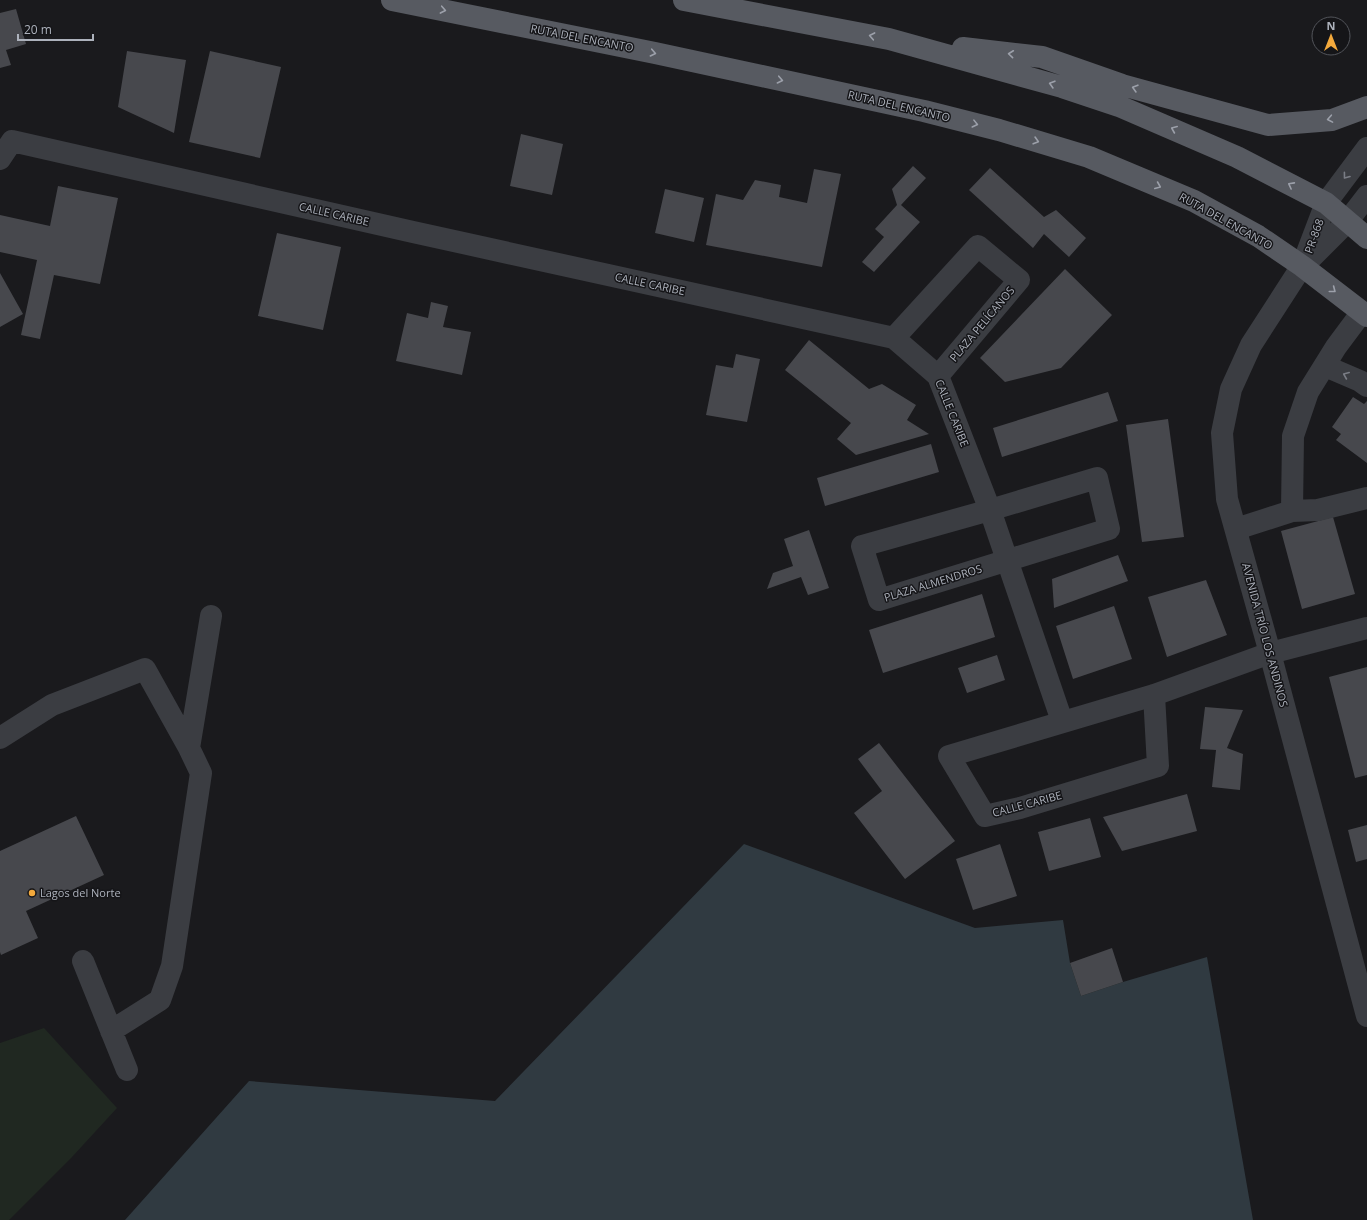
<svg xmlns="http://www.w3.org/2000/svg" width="1367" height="1220" viewBox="0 0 1367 1220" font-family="'Open Sans',sans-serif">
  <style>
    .green { fill: #202821 }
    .water { fill: #303a41 }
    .building { fill: #47484d }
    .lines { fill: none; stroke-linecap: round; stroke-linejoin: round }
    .minor { stroke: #3b3d42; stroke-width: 22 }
    .major { stroke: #575a61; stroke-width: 22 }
    .oneway { stroke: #9ca0aa }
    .oneway2 { stroke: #7a7d85 }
    .poi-dot { fill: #f3a93c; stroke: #151518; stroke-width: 1.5 }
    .labels { text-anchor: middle; stroke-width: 3; stroke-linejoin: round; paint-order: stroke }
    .street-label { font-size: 11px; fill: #adb2bc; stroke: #151518 }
    .poi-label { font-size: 11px; fill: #adb2bc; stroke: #151518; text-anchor: start }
  </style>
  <rect width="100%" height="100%" fill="#1a1a1d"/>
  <path class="green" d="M44 1028 117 1108 72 1157 9 1220H0V1043Z"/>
  <path class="water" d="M744 844 975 928 1063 920 1070 963 1081 996 1123 982 1207 957 1253 1220H125L249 1081 495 1101Z"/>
  <path class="building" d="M16 9 26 44 6 50 11 65 0 68V13Z
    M127 51 186 60 174 133 118 107Z
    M210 51 281 67 260 158 189 142Z
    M521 134 563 144 552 195 510 186Z
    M913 166 926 178 901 205 920 222 874 272 862 262 884 237 875 229 897 205 892 189Z
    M990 168 1044 217 1056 210 1086 238 1069 257 1044 234 1033 248 969 190Z
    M814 169 841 174 822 267 706 245 716 194 743 200 755 180 781 185 779 197 807 203Z
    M58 186 118 198 100 284 54 275 40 339 21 335 37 260 0 252V215L50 226Z
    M665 189 704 198 694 242 655 233Z
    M277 233 341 247 323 330 258 316Z
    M1065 269 1112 315 1061 368 1005 382 980 358Z
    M0 273 23 314 0 327Z
    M431 302 448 306 443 327 471 332 462 375 396 361 407 313 428 318Z
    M809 340 869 389 882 384 916 405 907 420 929 434 856 455 837 439 851 423 785 370Z
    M736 354 760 359 747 422 706 415 716 365 733 368Z
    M1108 392 1118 421 1002 457 993 428Z
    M1353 397 1364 404 1367 401V463L1336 440 1341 434 1332 427Z
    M1168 419 1184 537 1142 542 1126 425Z
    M931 444 939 472 825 506 817 478Z
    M1333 517 1355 594 1302 609 1281 531Z
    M809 530 829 588 808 595 801 577 767 589 773 573 793 566 784 539Z
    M1118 555 1128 581 1054 608 1052 579Z
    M1206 580 1227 635 1167 657 1148 597Z
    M982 594 995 637 883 673 869 630Z
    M1114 606 1132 659 1073 679 1056 626Z
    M997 655 1005 680 967 693 958 668Z
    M1367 667V775L1355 778 1329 677Z
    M1205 707 1243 710 1227 748 1243 754 1240 790 1212 787 1216 750 1200 749Z
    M879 743 955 841 905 879 854 813 882 791 858 759Z
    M1187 794 1197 831 1122 851 1103 817Z
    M76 816 104 875 26 911 38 938 1 955 0 952V851Z
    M1090 818 1101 857 1049 871 1038 832Z
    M1367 825V859L1356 862 1348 830Z
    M1000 844 1017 896 973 910 956 859Z
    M1112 948 1123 982 1081 996 1070 963Z"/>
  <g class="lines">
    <path class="minor" d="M1367 148 1326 203 1302 266 1251 345 1231 389 1222 433 1227 499 1270 653 1367 1016
      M0 159 12 141 413 232 894 338 938 376 990 510 1062 721
      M1306 263 1347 222 1367 196
      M894 338 978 246 1019 280 938 376
      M1325 366 1360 381 1367 386
      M1097 478 1109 529 879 600 862 546 990 510Z
      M1292 511 1318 510 1367 498
      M1236 529 1292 511 1293 436 1308 392 1336 347 1362 312
      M1154 695 1158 766 1020 808 985 816 949 756 1154 695 1270 653 1367 628
      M0 738 52 705 145 669 189 748 201 773 172 966 160 1000 111 1031
      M189 748 211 616
      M83 961 127 1070"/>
    <path class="major" d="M392 0 655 53 924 111 999 130 1089 157 1194 201 1258 236 1302 266 1367 316
      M684 0 889 39 1062 87 1119 106 1237 157 1326 203 1367 238
      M963 48 1042 57 1122 85 1268 125 1332 120 1367 107"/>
  </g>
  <defs><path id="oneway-chevron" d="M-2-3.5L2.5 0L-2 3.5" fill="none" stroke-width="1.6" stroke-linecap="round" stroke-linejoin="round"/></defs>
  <g class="oneway">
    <use href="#oneway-chevron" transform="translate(443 10) rotate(11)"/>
    <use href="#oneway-chevron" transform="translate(872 36) rotate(-169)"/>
    <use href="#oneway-chevron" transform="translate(653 53) rotate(12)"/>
    <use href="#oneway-chevron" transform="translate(1011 54) rotate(-174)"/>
    <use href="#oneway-chevron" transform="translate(780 80) rotate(12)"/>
    <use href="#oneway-chevron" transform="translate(1052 84) rotate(-164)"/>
    <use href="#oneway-chevron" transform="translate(1135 88) rotate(-164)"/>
    <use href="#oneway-chevron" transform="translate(1330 119) rotate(170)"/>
    <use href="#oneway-chevron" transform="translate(975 124) rotate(14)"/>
    <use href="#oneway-chevron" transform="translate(1174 129) rotate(-157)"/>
    <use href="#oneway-chevron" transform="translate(1036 141) rotate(16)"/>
    <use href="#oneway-chevron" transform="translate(1291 185) rotate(-152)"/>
    <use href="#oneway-chevron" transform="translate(1158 186) rotate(23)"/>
    <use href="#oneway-chevron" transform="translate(1333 290) rotate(38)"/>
  </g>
  <g class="oneway2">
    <use href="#oneway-chevron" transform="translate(1346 176) rotate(127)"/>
    <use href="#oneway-chevron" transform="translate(1346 375) rotate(-157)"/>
  </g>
  <circle class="poi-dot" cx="32" cy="893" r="4"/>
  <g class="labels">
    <g class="street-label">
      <text transform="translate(582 38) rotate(11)" y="4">RUTA DEL ENCANTO</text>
      <text transform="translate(899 106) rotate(13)" y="4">RUTA DEL ENCANTO</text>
      <text transform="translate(334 214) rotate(13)" y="4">CALLE CARIBE</text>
      <text transform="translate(1226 221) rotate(29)" y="4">RUTA DEL ENCANTO</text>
      <text transform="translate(1314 236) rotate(-70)" y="4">PR-868</text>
      <text transform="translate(650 284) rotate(12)" y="4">CALLE CARIBE</text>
      <text transform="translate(982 324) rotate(-50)" y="4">PLAZA PELÍCANOS</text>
      <text transform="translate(952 413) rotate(68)" y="4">CALLE CARIBE</text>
      <text transform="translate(933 583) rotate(-17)" y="4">PLAZA ALMENDROS</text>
      <text transform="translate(1265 635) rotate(75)" y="4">AVENIDA TRÍO LOS ANDINOS</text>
      <text transform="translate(1027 804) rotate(-15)" y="4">CALLE CARIBE</text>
    </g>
    <g class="poi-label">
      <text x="40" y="897">Lagos del Norte</text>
    </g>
  </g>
  <g transform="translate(1331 36)"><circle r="19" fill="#151518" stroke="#52545a"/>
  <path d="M0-3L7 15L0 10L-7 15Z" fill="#f3a93c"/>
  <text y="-6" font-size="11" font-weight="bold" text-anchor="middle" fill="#adb2bc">N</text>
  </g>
  <path d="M18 34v6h75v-6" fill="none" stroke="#adb2bc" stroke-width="2"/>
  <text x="24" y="34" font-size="12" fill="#adb2bc" stroke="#151518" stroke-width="3" paint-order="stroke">20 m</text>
</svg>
